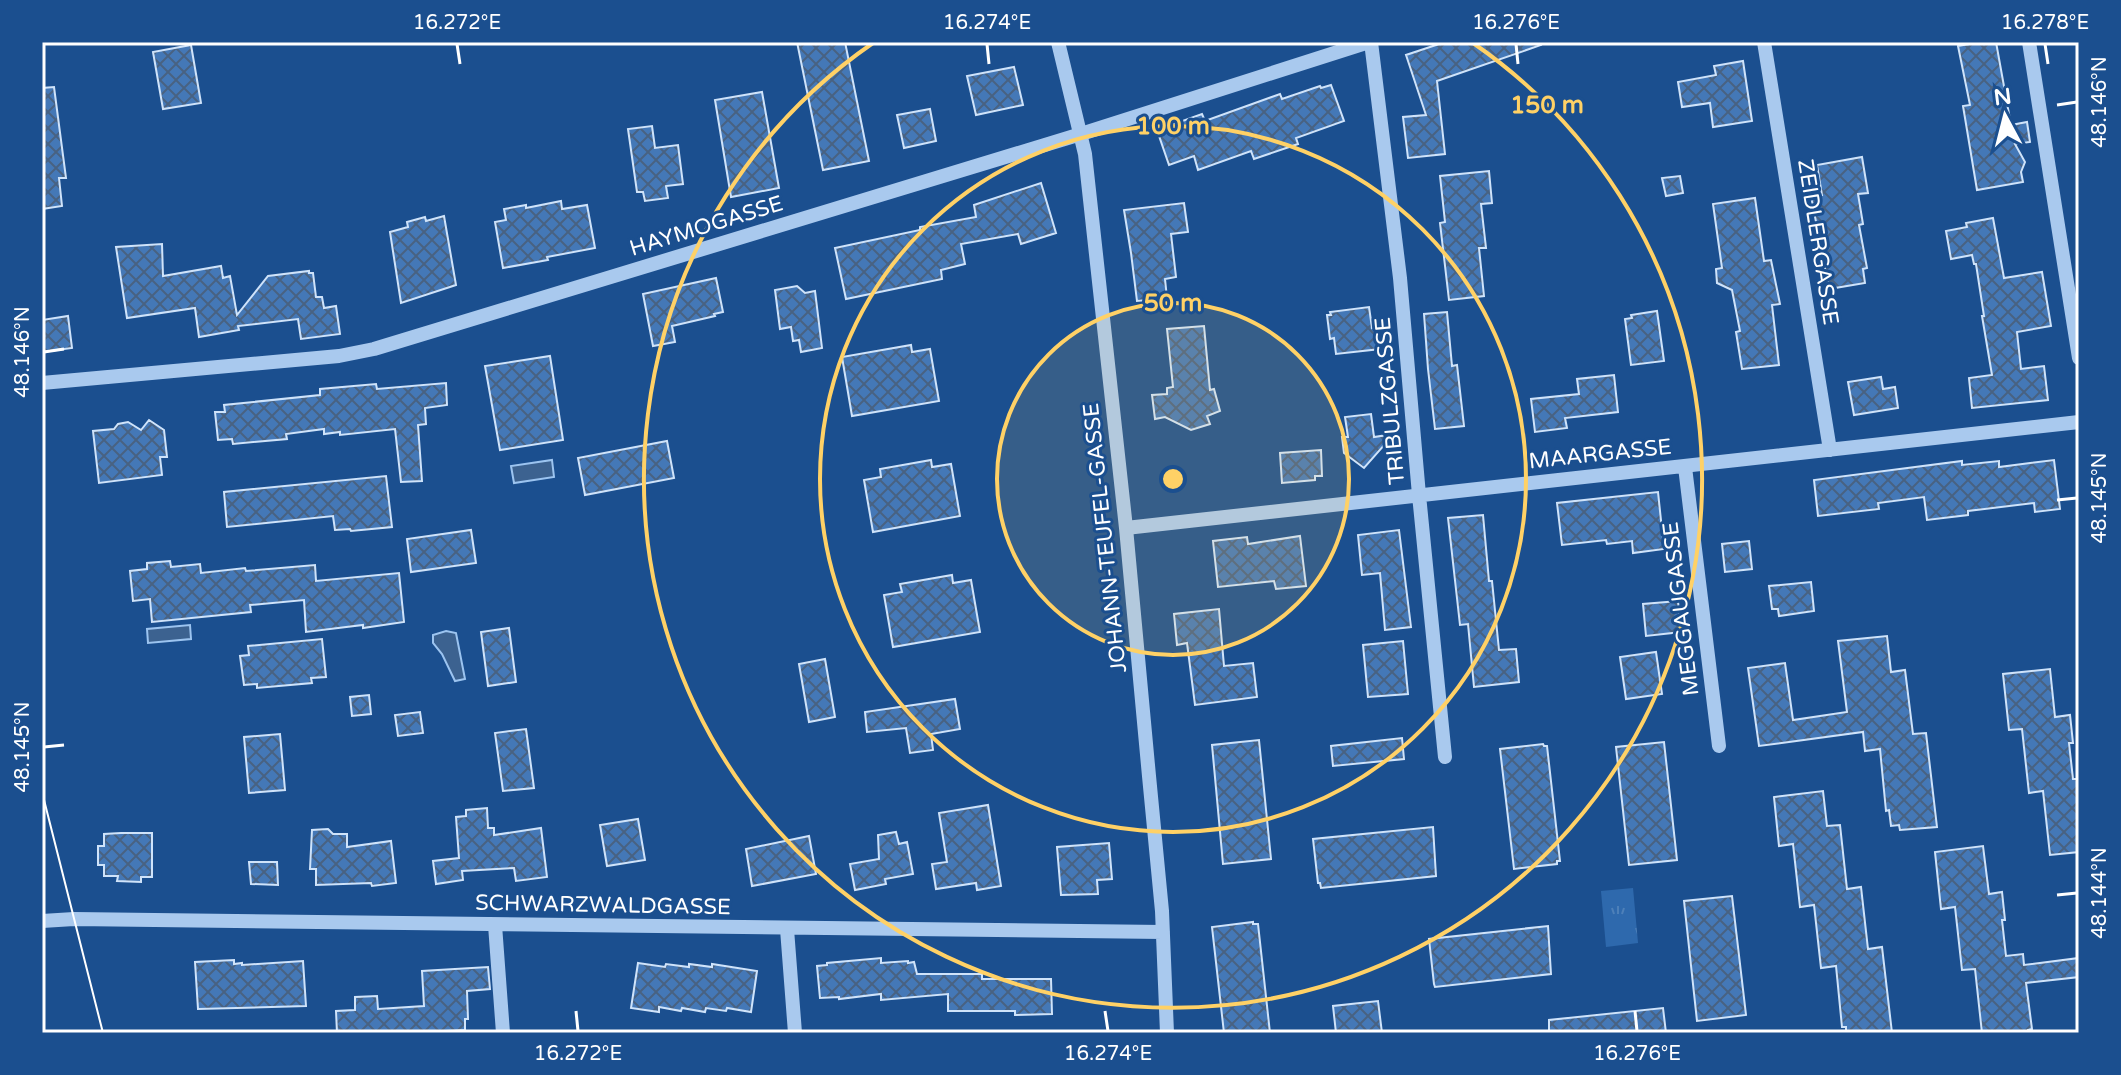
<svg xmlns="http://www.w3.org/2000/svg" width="2121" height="1075" viewBox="0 0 2121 1075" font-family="'Varela Round',sans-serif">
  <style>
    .park { fill: url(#park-tufts) }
    .water { fill: #3c6290; stroke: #9cc4f0; stroke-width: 2 }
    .building { fill: url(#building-cross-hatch); stroke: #cfe3fa; stroke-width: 2 }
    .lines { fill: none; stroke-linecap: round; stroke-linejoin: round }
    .minor { stroke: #a9c9ee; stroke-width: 14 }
    .tram { stroke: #fff; stroke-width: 2 }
    .ticks { fill: none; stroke: #fff; stroke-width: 3 }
    .ring { fill: none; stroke: #ffd166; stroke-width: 4 }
    .labels { text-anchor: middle; stroke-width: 6; stroke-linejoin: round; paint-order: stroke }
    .street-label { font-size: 22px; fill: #fff; stroke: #1b4f8f }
    .centre { fill: #ffd166; stroke: #1b4f8f; stroke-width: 4 }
    .ring-label { font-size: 24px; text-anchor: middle; font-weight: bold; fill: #ffd166; stroke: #1b4f8f; stroke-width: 6; stroke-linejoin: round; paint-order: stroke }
    .neatline { fill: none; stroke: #fff; stroke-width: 3 }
    .ticks-label { font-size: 20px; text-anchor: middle; fill: #fff }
  </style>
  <defs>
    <pattern id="park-tufts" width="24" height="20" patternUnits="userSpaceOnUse" patternTransform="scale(2)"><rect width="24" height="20" fill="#2e69ad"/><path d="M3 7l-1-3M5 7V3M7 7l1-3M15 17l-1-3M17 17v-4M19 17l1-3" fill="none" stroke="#4d80b9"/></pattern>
    <pattern id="building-cross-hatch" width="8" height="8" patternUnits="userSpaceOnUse" patternTransform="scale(2)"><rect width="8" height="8" fill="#4478b7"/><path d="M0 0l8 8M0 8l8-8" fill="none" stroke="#486282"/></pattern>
  </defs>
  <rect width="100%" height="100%" fill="#1b4f8f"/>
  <path class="park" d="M1633 888 1638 943 1606 947 1601 891Z"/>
  <path class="water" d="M552 460 554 477 514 483 511 466Z
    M190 625 191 639 148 643 147 629Z
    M446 631 456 633 465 679 455 681 442 654 433 643V635Z"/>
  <path class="building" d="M797 42H845L869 161 823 170Z
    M1445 42H1540L1541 45 1437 81 1445 154 1408 158 1403 117 1426 115 1406 55Z
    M1980 42H1996L2011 125 2027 122 2030 142 2015 144 2025 162 2021 172 2023 182 1977 190 1963 106 1970 105 1958 46Z
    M191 45 201 103 163 109 153 52Z
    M1743 61 1752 121 1713 127 1710 103 1682 107 1678 82 1716 75 1714 66Z
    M1014 67 1023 105 976 115 967 76Z
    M1331 85 1344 121 1296 138 1298 144 1254 159 1251 151 1198 170 1194 156 1169 165 1157 130 1202 114 1205 121 1280 94 1282 99 1320 86 1321 88Z
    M54 87 66 178H59L62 206 42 209V88Z
    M762 92 779 188 731 197 715 100Z
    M930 109 936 141 904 148 897 115Z
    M652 126 655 148 678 145 683 184 666 186 668 198 645 201 643 192H637L628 129Z
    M1862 157 1868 193 1858 194 1863 224 1859 225 1867 268 1863 269 1865 283 1829 289 1811 196 1822 195 1817 165Z
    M1489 171 1492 203 1481 204 1486 248H1479L1484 296 1449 300 1440 223 1445 222 1440 176Z
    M1680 176 1683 193 1666 196 1662 178Z
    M1041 183 1056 233 1021 244 1018 234 961 244 965 264 941 270 942 279 846 299 835 248 920 230V227L976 217 974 205Z
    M1755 198 1764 261 1771 260 1780 304 1772 305 1779 365 1742 369 1736 332 1740 331 1732 290 1717 283 1716 269 1722 268 1713 204Z
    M561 201 562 209 587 205 595 248 547 257 548 260 503 268 495 222 506 220 504 209 526 205V208Z
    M1184 203 1188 232 1171 234 1176 277 1165 279 1167 298 1137 301 1131 253 1124 210Z
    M444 216 456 285 401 303 390 232 408 227 407 222 425 217 426 221Z
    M1993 218 2004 278 2042 272 2051 326 2017 332 2021 369 2044 366 2048 400 1972 408 1969 378 1992 375 1982 316H1984L1976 264H1974L1972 255 1951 259 1946 231 1967 227 1966 223Z
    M162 244 163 276 221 266 223 278 230 276 237 315 268 276 309 271V273H313L316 297H322L324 308 336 306 340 334 301 339 298 319 238 326 239 330 199 337 195 308 127 318 116 247Z
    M716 278 723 312 714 314 715 316 672 326 675 342 653 346 643 294Z
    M797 286 805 293 815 291 822 348 801 352 799 340 793 341 791 327 780 329 775 290Z
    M1369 307 1372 328 1377 327 1380 349 1336 354 1334 338 1330 339 1327 315H1331L1330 312Z
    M1657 311 1664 361 1631 365 1625 319 1632 318 1631 315Z
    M1447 312 1452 366 1457 365 1464 426 1435 429 1428 369 1424 314Z
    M68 316 72 348 42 352V320Z
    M1204 326 1210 390 1214 389 1220 411 1207 416 1210 424 1191 430 1165 417 1155 419 1152 395 1167 394V388L1173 387 1167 329Z
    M911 345 912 352 930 349 939 401 852 416 842 357Z
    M550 356 563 440 500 450 485 366Z
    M1614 375 1618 412 1565 418 1567 428 1535 432 1531 399 1579 394 1577 379Z
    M1881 377 1883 389 1895 387 1898 408 1854 415 1848 382Z
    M446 383 447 405 425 408 426 424 418 425 422 481 401 482 395 429 340 435V432L324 434V429L286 434 287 439 233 444 232 439 218 440 215 412H225L224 405 320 395V389L376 384 377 389Z
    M1371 414 1374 437 1394 434 1364 468 1344 453 1342 437H1348L1345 417Z
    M149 420 164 430 167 457H160L162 475 99 483 93 431 114 429 118 424 128 422 141 430Z
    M667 441 674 478 585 495 578 458Z
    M1321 450 1322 476H1315V480L1282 483 1280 453Z
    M931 460 932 467 951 464 960 516 873 532 864 480 881 477 880 469Z
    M2054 460 2060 509 2035 512 2034 503 1968 511V515L1927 520 1924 497 1878 503 1879 509 1818 516 1814 480 1962 461V465L1999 461V467Z
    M386 476 392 527 351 531 350 529 335 530 333 516 227 527 224 492Z
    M1658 492 1664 549 1633 553 1632 541 1607 544 1606 540 1562 545 1557 503Z
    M1483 515 1489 581H1492L1499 650 1516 649 1519 682 1474 687 1468 624 1460 625 1448 518Z
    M471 530 476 563 411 572 407 539Z
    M1399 530 1411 627 1385 630 1380 573 1362 575 1358 535Z
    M1300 536 1306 586 1276 589 1274 581 1218 587 1213 541 1247 537 1248 544Z
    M1749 541 1752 569 1725 572 1722 544Z
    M170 561 171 567 200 564 201 573 245 568 246 571 315 565 316 581 399 573 404 622 363 628V625L306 632 304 600 250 605 251 612 152 622 150 599 133 601 130 571 147 569V563Z
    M952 575 953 583 971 580 980 632 893 647 884 595 902 592 900 584Z
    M1811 582 1814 611 1779 616 1778 609H1772L1769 586Z
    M1678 601 1681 632 1646 636 1643 604Z
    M1219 609 1224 666 1253 663 1257 697 1195 705 1187 643 1177 645 1174 614Z
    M509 628 516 682 488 686 481 632Z
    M1887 636 1891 672 1905 670 1913 734 1926 733 1937 827 1900 830 1899 825 1891 826 1889 810 1886 811 1880 749 1865 751 1863 732 1759 746 1748 668 1785 663 1793 720 1847 712 1838 641Z
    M322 639 326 677 311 678 312 683 257 688V684L244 685 240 656 249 655 248 646Z
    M1403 641 1408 694 1368 697 1363 645Z
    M1656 652 1662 694 1626 699 1620 657Z
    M825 659 835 717 809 722 799 664Z
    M2050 669 2055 717 2070 715 2073 743H2069L2073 779H2079V852L2050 855 2043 791 2029 793 2022 729 2009 730 2003 674Z
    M369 695 371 714 352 716 350 697Z
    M955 699 960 729 931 734 933 750 910 753 906 728 867 732 865 712Z
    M420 712 423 733 398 736 395 715Z
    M526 729 534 788 503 791 495 733Z
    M280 734 285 790 249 793 244 737Z
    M1402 738 1404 759 1333 766 1331 746Z
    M1259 740 1271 859 1223 864 1212 745Z
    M1664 742 1677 860 1629 865 1616 747Z
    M1543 744 1544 746H1547L1560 861H1557V864L1514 869 1500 749Z
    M1823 791 1827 826 1840 825 1847 889 1861 887 1868 949 1882 947 1892 1033H1846V1027H1842L1836 966 1821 968 1814 905 1800 907 1793 844 1779 846 1774 797Z
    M988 805 1001 886 977 890 976 883 936 889 932 864 947 862 939 813Z
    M487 808 488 828H494V835L541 828 547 877 516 881 514 868 462 871 463 880 436 884 433 861 459 858 456 817 466 816V810Z
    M638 819 645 860 607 866 600 825Z
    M1433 827 1436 876 1321 888 1320 883H1318L1313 839Z
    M328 829 333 834H347V847L391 841 396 883 372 886 371 883 316 885V869H310L312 830Z
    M896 832 899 844 907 842 913 874 885 879 886 884 855 890 850 864 879 859 878 835Z
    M121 833H152V877H141V882L117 881 118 876H104V865H98V846H104V834Z
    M809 836 816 874 752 886 746 849Z
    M1109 843 1112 879 1097 880 1098 894 1061 895 1057 847Z
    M1983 846 1989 894 2002 892 2005 920H2002L2006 956 2023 954 2024 965 2079 958V977L2026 983 2032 1029 2028 1030V1033H1982L1975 969 1962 970 1955 907 1941 909 1935 852Z
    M249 862H277L278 885 251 884Z
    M1732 896 1746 1015 1697 1021 1684 901Z
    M1253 922V924H1258L1270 1033H1224L1212 927Z
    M1548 926 1551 974 1435 987 1434 984 1429 939Z
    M881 958V963L908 961V963L914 962 917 974H982V979H1051L1052 1014 1015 1015V1011H948V994L881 1000V994L839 999V997L820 998 817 966 827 965V963Z
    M234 960V964L242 963V965L303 961 306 1006 198 1009 195 962Z
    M638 963 665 967 666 964 689 967V964L712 967V964L757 971 751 1012 727 1008 726 1011 706 1008 705 1012 682 1008 681 1011 659 1007V1012L631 1008Z
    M488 967 490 989 467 991 468 1019H465V1030L406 1033H337L336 1011 355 1010V997L377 996 378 1009 424 1006 422 971Z
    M1378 1001 1382 1033H1336L1333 1006Z
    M1663 1008 1666 1033H1549V1020Z"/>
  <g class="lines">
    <path class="minor" d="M1058 42 1085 154 1126 528 1149 776 1162 911 1167 1033
      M1371 42 1400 278 1419 495 1445 757
      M1764 42 1830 450
      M2029 42 2079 358
      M42 383 339 356 374 349 1081 134 1369 42
      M1685 467 1719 746
      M1126 528 2079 422
      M42 921 74 919 1163 932
      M495 925 503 1033
      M787 929 795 1033"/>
    <path class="tram" d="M42 792 103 1033"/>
  </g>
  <path class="ticks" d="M457 44 460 64M987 44 989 64M1516 44 1518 64M2045 44 2048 64M2057 105 2077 102M44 352 64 349M2057 500 2077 498M44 747 64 745M2057 895 2077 893M576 1011 578 1031M1105 1011 1108 1031M1635 1011 1637 1031"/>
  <circle cx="1173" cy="479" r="176" fill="#ffd166" fill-opacity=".12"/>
  <g class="ring">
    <circle cx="1173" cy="479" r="176"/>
    <circle cx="1173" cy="479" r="353"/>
    <path d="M1473 43A529 529 0 1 1 873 43"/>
  </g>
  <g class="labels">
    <g class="street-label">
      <text transform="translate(706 225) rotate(-17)" y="8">HAYMOGASSE</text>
      <text transform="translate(1819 242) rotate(81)" y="8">ZEIDLERGASSE</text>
      <text transform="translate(1389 401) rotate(-95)" y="8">TRIBULZGASSE</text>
      <text transform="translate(1600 453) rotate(-6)" y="8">MAARGASSE</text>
      <text transform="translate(1104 538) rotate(-96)" y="8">JOHANN-TEUFEL-GASSE</text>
      <text transform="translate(1680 609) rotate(-97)" y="8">MEGGAUGASSE</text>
      <text transform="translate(603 904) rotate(1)" y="8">SCHWARZWALDGASSE</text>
    </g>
  </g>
  <circle cx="1173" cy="479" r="12" class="centre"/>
  <g class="ring-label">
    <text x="1547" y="113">150 m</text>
    <text x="1173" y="134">100 m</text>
    <text x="1173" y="311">50 m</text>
  </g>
  <rect width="2121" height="1075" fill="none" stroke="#1b4f8f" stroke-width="88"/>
  <g transform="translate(2005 116) rotate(353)" stroke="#1b4f8f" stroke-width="6" paint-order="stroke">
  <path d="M0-6L14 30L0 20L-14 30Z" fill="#ffffff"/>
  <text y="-12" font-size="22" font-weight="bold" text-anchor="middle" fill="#ffffff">N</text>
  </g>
  <rect x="44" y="44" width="2033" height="987" class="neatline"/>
  <g class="ticks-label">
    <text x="457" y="29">16.272°E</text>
    <text x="987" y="29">16.274°E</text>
    <text x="1516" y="29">16.276°E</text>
    <text x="2045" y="29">16.278°E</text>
    <text transform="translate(2099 102) rotate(-90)" y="7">48.146°N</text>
    <text transform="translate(22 352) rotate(-90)" y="7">48.146°N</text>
    <text transform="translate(2099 498) rotate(-90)" y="7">48.145°N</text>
    <text transform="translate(22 747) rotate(-90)" y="7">48.145°N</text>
    <text transform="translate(2099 893) rotate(-90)" y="7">48.144°N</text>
    <text x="578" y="1060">16.272°E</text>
    <text x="1108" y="1060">16.274°E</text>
    <text x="1637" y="1060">16.276°E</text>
  </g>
</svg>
